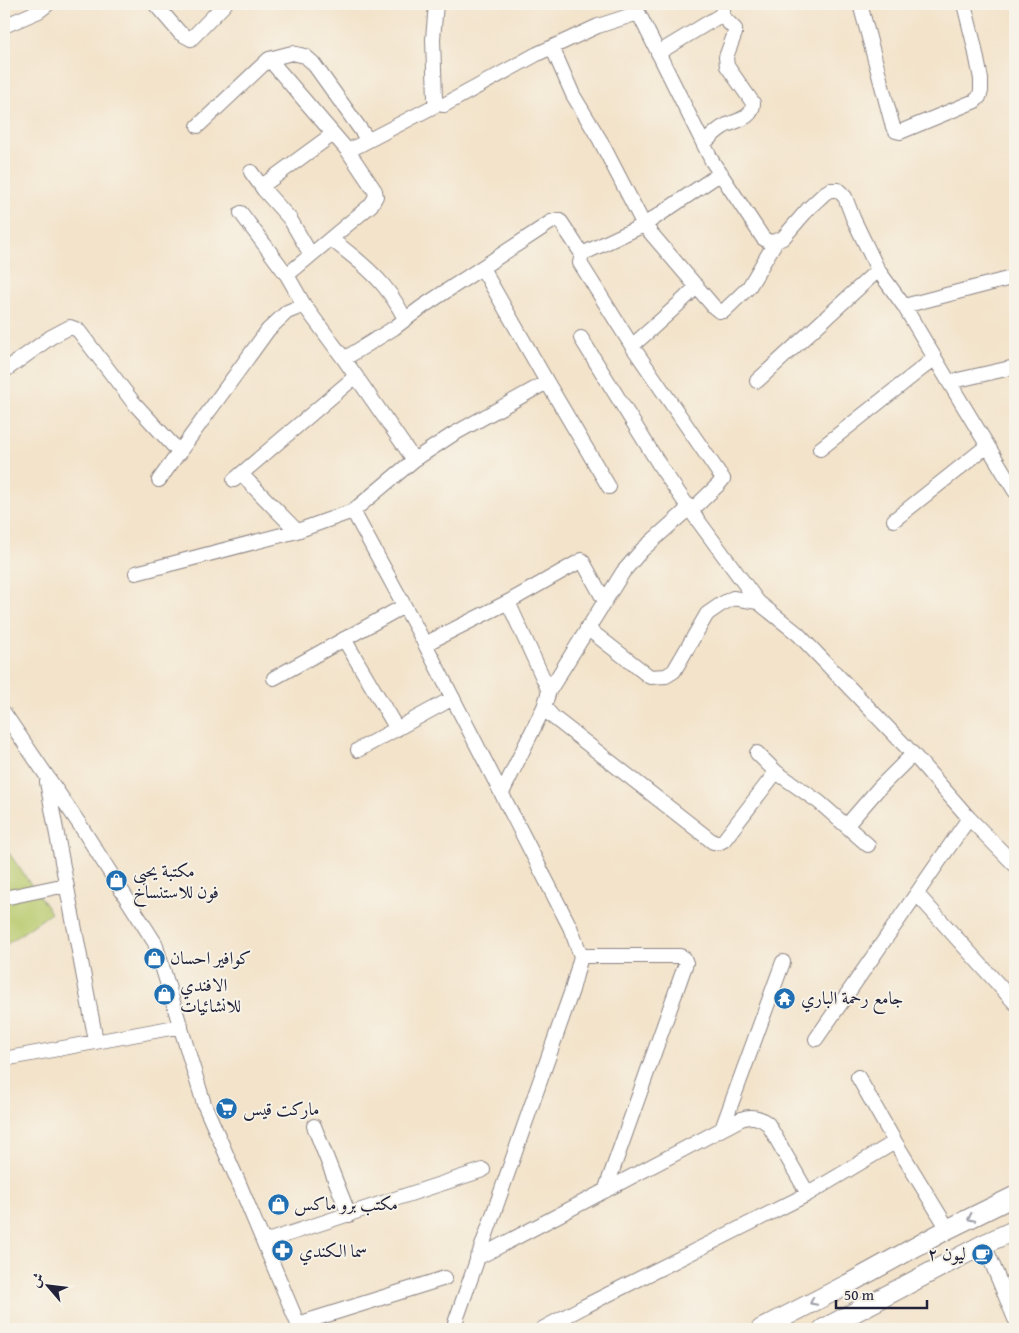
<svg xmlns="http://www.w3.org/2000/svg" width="1019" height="1333" viewBox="0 0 1019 1333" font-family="'Gentium Book Plus',Amiri,serif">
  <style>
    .green { fill: #b7c96c; stroke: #6c7654 }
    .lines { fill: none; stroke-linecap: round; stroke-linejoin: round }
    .street-casing { stroke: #8a8282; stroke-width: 16 }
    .secondary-casing { stroke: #8a8282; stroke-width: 21 }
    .street { stroke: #fff; stroke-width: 14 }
    .secondary { stroke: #fff; stroke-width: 19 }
    .oneway { stroke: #9c9ca7 }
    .labels { text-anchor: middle; stroke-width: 4; stroke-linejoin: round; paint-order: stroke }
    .poi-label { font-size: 18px; fill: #22223b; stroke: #f7f3e8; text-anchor: start }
  </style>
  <rect width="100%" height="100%" fill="#f7f3e8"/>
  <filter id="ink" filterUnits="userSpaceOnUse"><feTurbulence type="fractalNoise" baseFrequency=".02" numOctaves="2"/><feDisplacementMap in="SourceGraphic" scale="10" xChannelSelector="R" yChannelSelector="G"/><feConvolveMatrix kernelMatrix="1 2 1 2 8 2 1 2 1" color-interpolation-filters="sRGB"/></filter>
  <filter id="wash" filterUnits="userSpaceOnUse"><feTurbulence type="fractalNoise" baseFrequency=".0096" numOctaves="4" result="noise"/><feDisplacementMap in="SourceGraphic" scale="20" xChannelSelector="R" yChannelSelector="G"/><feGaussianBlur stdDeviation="1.12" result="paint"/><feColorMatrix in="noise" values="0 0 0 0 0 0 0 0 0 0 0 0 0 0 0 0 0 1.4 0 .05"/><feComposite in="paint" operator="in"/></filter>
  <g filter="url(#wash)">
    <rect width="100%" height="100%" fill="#f3e3ca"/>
    <path class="green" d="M4 846 51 913 4 946Z"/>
  </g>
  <g filter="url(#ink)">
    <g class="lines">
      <defs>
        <path id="street" d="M155 4 180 33 191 39 225 4
          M436 4 433 39 435 99 438 104 444 105 537 54 598 26 638 13
          M634 4 712 161 763 238 769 242 776 241 783 238 809 208 825 193 830 190H838L845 197 853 218 878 270 904 306 949 382 1015 491
          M860 4 893 127 896 131 900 132 975 101 979 97 981 91V79L974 44 964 4
          M4 26 39 11 48 4
          M552 47 573 95 600 140 644 225 714 307 719 311H724L749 287 776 241
          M658 53 721 15 723 10V4
          M269 59 348 151 375 191 376 196 371 205 287 275
          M198 126 269 59 292 53 305 56 313 63 368 140
          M704 143C710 138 716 131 723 127 735 120 753 120 753 103L727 66 726 57 735 33V29L721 15
          M348 151 438 104
          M251 172 264 190 290 219 311 255
          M262 186 333 134
          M241 213 287 275 304 305
          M331 239C349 253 369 268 384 286 392 296 399 307 405 319
          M482 268 547 382
          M904 306 1015 277
          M581 338 662 469 691 511 758 602 798 634 913 754 969 818 1015 865
          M632 346C654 326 676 308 697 286
          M344 359 394 328 422 307 551 222 558 220 561 222 582 254
          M4 371 51 337 70 327 78 330 133 402 180 453
          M757 381 878 270
          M949 382 1015 367
          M820 449 935 358
          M414 460 452 435 547 382 609 487
          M241 474 297 531
          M234 480 356 376
          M353 511 425 644 570 927 581 956 572 990 455 1323 456 1329
          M691 511 719 484 723 479 632 346 580 263 582 254 644 225 721 173
          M894 520 987 446
          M136 573 297 531 353 511 414 460 344 359 304 305 287 312 268 330 159 480
          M508 602 549 691
          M587 628 650 677 666 676 674 671 707 614 720 605 733 598 758 602
          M344 639 397 729
          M425 644 508 602 582 560 604 600
          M274 678 404 606
          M544 707 553 717 713 842 718 843 724 840 776 772
          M4 713 80 825 155 943 204 1104 238 1181 300 1329
          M358 750 453 698
          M757 753 776 772 819 802 868 845
          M47 782 96 1041
          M502 793 544 707 549 691 623 572 642 550 689 508
          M847 825 879 788 913 754
          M917 894 1015 1003
          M4 898 66 885
          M581 956H680L684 958 686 963 605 1191
          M816 1039 969 818
          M4 1059 181 1026
          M858 1077 895 1142 948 1229
          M314 1126 349 1215
          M722 1129 783 962
          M264 1242 483 1170
          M984 1244 1015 1319
          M477 1258 741 1119C752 1115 760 1117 768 1124L808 1194
          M298 1324 445 1278
          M542 1329 585 1306 808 1194 895 1142"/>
        <path id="secondary" d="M761 1329 848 1284 948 1229 1015 1196
          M823 1329 984 1244 1015 1230"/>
      </defs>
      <use href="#street" class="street-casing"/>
      <use href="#secondary" class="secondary-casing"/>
      <use href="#street" class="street"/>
      <use href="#secondary" class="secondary"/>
    </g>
    <defs><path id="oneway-chevron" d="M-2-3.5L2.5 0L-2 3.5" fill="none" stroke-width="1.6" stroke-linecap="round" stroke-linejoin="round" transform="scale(1.25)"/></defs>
    <g class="oneway">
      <use href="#oneway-chevron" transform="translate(971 1218) rotate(154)"/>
      <use href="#oneway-chevron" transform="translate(813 1302) rotate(153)"/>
    </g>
  </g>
  <defs>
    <symbol id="shop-disc" viewBox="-11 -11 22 22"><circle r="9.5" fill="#1f6fb2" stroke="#f7f3e8"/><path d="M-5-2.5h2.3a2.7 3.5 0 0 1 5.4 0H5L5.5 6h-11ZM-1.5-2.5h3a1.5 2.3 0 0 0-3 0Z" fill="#fff"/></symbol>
    <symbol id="temple-disc" viewBox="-11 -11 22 22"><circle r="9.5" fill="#1f6fb2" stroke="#f7f3e8"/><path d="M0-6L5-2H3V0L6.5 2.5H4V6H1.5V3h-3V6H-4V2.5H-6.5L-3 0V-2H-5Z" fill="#fff"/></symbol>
    <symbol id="supermarket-disc" viewBox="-11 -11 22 22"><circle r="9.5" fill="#1f6fb2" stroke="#f7f3e8"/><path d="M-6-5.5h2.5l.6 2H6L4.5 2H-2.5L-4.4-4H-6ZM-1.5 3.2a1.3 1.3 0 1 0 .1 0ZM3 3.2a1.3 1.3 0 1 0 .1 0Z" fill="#fff"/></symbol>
    <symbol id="pharmacy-disc" viewBox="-11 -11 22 22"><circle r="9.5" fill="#1f6fb2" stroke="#f7f3e8"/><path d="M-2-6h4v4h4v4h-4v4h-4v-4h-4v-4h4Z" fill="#fff"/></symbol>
    <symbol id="cafe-disc" viewBox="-11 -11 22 22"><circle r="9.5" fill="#1f6fb2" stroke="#f7f3e8"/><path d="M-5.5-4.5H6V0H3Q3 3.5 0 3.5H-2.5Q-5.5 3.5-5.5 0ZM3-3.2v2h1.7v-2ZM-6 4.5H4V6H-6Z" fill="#fff"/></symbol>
  </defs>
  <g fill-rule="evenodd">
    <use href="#shop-disc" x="104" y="868" width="25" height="25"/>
    <use href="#shop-disc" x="142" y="946" width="25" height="25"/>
    <use href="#shop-disc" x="152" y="982" width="25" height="25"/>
    <use href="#temple-disc" x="772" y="986" width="25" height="25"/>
    <use href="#supermarket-disc" x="214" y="1096" width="25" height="25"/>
    <use href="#shop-disc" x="266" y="1192" width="25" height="25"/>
    <use href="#pharmacy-disc" x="270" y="1238" width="25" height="25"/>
    <use href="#cafe-disc" x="970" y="1242" width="25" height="25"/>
  </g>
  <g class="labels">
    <g class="poi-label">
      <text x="133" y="877">مكتبة يحيى<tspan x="133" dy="21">فون للاستنساخ</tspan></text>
      <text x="170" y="964">كوافير احسان</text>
      <text x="180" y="991">الافندي<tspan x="180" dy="21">للانشائيات</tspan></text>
      <text x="801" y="1004">جامع رحمة الباري</text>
      <text x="243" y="1115">ماركت قيس</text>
      <text x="294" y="1210">مكتب برو ماكس</text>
      <text x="299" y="1257">سما الكندي</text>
      <text x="966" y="1260" text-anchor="end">ليون ٢</text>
    </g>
  </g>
  <rect width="1019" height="1333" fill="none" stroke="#f7f3e8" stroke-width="20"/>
  <g transform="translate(48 1286) rotate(298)" stroke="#f7f3e8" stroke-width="4" paint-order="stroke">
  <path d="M0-4L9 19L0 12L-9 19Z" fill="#22223b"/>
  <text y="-8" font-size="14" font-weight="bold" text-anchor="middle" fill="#22223b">ش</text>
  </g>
  <path d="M836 1300v8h91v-8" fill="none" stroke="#22223b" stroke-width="2.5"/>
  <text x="844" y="1300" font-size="15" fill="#22223b" stroke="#f7f3e8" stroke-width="4" paint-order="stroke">50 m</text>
</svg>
